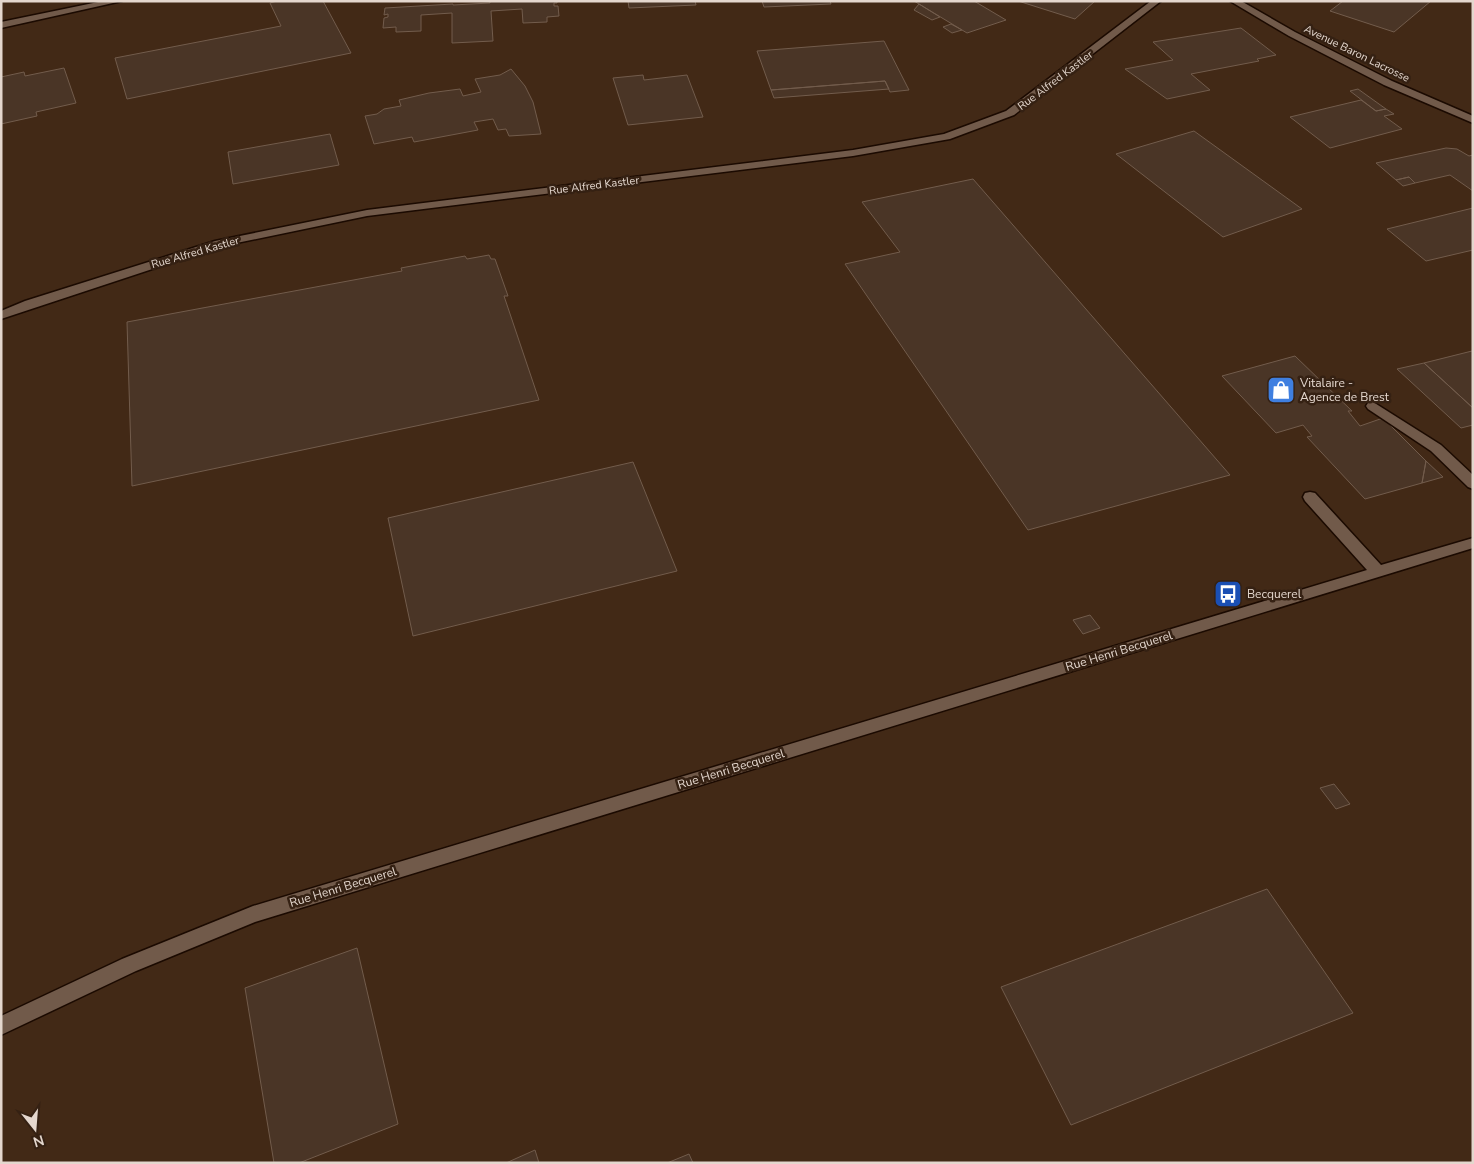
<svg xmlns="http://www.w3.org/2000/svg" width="1474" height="1164" viewBox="0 0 1474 1164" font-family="'Nunito Sans',sans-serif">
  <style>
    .built { fill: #422916 }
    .building { fill: #4a3526; stroke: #725c4c }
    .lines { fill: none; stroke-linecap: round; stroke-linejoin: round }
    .minor-casing { stroke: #1b0a01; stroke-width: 3 }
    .minor { fill: #715a4a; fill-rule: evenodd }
    .labels { text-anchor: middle; stroke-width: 5; stroke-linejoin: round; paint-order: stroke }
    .far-street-label { font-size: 11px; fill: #e4d7ce; stroke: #352113 }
    .poi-label { font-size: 12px; fill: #e4d7ce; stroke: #352113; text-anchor: start }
    .street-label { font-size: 12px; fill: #e4d7ce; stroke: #352113 }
  </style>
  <rect width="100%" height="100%" fill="#352113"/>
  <path class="built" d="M1 1H1473V1163H1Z"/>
  <path class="building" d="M277 1H323L351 53 127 99 115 58 281 26 270 3Z
    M490 1H557V3H554V6H558L559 16 547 17V22L523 23 522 9 491 11 493 41 452 43V13L421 15V31L396 32V27L383 28 384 18 388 17V14L384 15 385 8 453 4V5L490 3Z
    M628 1H695L696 5 629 8Z
    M762 1H830L831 4 764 7Z
    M914 1H974L1006 20 967 33Z
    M1018 1H1095L1075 19Z
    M1343 1H1431L1394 32 1330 11Z
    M919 4 940 17 932 20 914 10Z
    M951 24 962 30 952 33 943 27Z
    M1241 28 1276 55 1257 59 1259 61 1191 74 1210 90 1167 99 1125 69 1173 60 1153 42Z
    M884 41 909 90 890 92 885 81 771 90 757 51Z
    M64 68 76 103 36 112 37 116 1 124V77L24 72 25 76Z
    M511 69 525 86 533 102 541 134 509 136 506 129 498 130 493 119 474 122 478 130 414 142 412 137 374 144 365 116 377 114 384 109 401 106 399 100 429 93 460 89 463 96 481 92 475 79 500 75Z
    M643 75 644 80 687 75 703 117 628 125 613 78Z
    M885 81 889 89 774 98 771 90Z
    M1358 89 1386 109 1376 111 1350 91Z
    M1361 100 1376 111 1386 109 1394 114 1384 116 1402 129 1330 148 1290 117Z
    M1194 131 1302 209 1223 237 1116 154Z
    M330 134 339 165 233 184 228 152Z
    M1446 148 1457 149 1469 156 1473 155V191L1450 175 1415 183 1409 177 1396 180 1376 163Z
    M1409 177 1415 183 1403 186 1396 180Z
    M973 179 1230 475 1028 530 845 264 900 252 862 202Z
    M1473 208V250L1426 261 1387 229Z
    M489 255 491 259H495L508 296H504L539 400 132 486 127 322 402 271 401 268 465 256 467 259Z
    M1472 351H1473V408L1424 363Z
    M1295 356 1352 411H1348L1360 426 1383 418 1426 461 1422 483 1365 499 1307 437 1312 436 1303 425 1276 433 1222 376Z
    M1424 363 1473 408V425L1461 428 1397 369Z
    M1426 461 1443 477 1422 483Z
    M633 462 677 571 413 636 388 518Z
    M1090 615 1100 628 1083 634 1073 620Z
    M1334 784 1350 804 1336 809 1320 788Z
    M1267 889 1353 1013 1071 1125 1001 987Z
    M357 948 398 1124 299 1163H274L245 988Z
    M535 1150 539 1163H506Z
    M689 1154 693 1163H667Z"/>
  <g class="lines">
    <defs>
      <path id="minor" d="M103 1H122L1 28V22Z
        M1151 1H1161L1014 115 950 139 853 156 367 216 222 246 1 319V311L25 301 215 241 367 210 853 150 944 134 1006 111Z
        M1230 1H1241L1295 32 1392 81 1473 116V123L1384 85 1289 36Z
        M1373 402 1441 445 1473 475V489L1468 487 1431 451 1368 409 1366 406 1368 403Z
        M1310 492 1315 493 1381 565 1473 538V548L255 922 136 971 1 1035V1016L122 959 253 906 1367 570 1305 501 1303 497 1305 493Z"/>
    </defs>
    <use href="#minor" class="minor-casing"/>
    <use href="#minor" class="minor"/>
  </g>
  <defs>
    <symbol id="shop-square" viewBox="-11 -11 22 22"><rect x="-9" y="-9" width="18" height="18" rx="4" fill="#3f7fe0" stroke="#352113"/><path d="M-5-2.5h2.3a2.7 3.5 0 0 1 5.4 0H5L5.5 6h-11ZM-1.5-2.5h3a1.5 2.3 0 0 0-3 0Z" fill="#fff"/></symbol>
    <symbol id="bus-square" viewBox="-11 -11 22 22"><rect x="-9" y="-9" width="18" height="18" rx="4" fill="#1a4fb4" stroke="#352113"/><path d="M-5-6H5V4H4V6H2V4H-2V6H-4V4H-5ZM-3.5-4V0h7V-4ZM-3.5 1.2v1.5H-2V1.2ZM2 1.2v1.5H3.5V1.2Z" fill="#fff"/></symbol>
  </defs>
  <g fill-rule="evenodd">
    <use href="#shop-square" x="1265" y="374" width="32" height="32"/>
    <use href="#bus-square" x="1212" y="578" width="32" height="32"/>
  </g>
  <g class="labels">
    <g class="far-street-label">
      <text transform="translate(1357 53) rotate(26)" y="4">Avenue Baron Lacrosse</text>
      <text transform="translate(1055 80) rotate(-37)" y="4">Rue Alfred Kastler</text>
      <text transform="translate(594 185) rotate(-7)" y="4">Rue Alfred Kastler</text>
      <text transform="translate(195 252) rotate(-16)" y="4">Rue Alfred Kastler</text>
    </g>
    <g class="poi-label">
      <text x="1300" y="387">Vitalaire -<tspan x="1300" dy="14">Agence de Brest</tspan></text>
      <text x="1247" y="598">Becquerel</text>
    </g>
    <g class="street-label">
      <text transform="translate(1119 651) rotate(-17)" y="4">Rue Henri Becquerel</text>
      <text transform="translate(731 769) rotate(-17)" y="4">Rue Henri Becquerel</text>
      <text transform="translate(343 887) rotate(-17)" y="4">Rue Henri Becquerel</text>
    </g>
  </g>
  <rect width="1474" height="1164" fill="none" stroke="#e4d7ce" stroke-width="5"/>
  <g transform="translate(35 1129) rotate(163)" stroke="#352113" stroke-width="4" paint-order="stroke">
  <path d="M0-4L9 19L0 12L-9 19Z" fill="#e4d7ce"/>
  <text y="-8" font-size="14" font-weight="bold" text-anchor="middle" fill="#e4d7ce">N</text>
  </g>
</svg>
